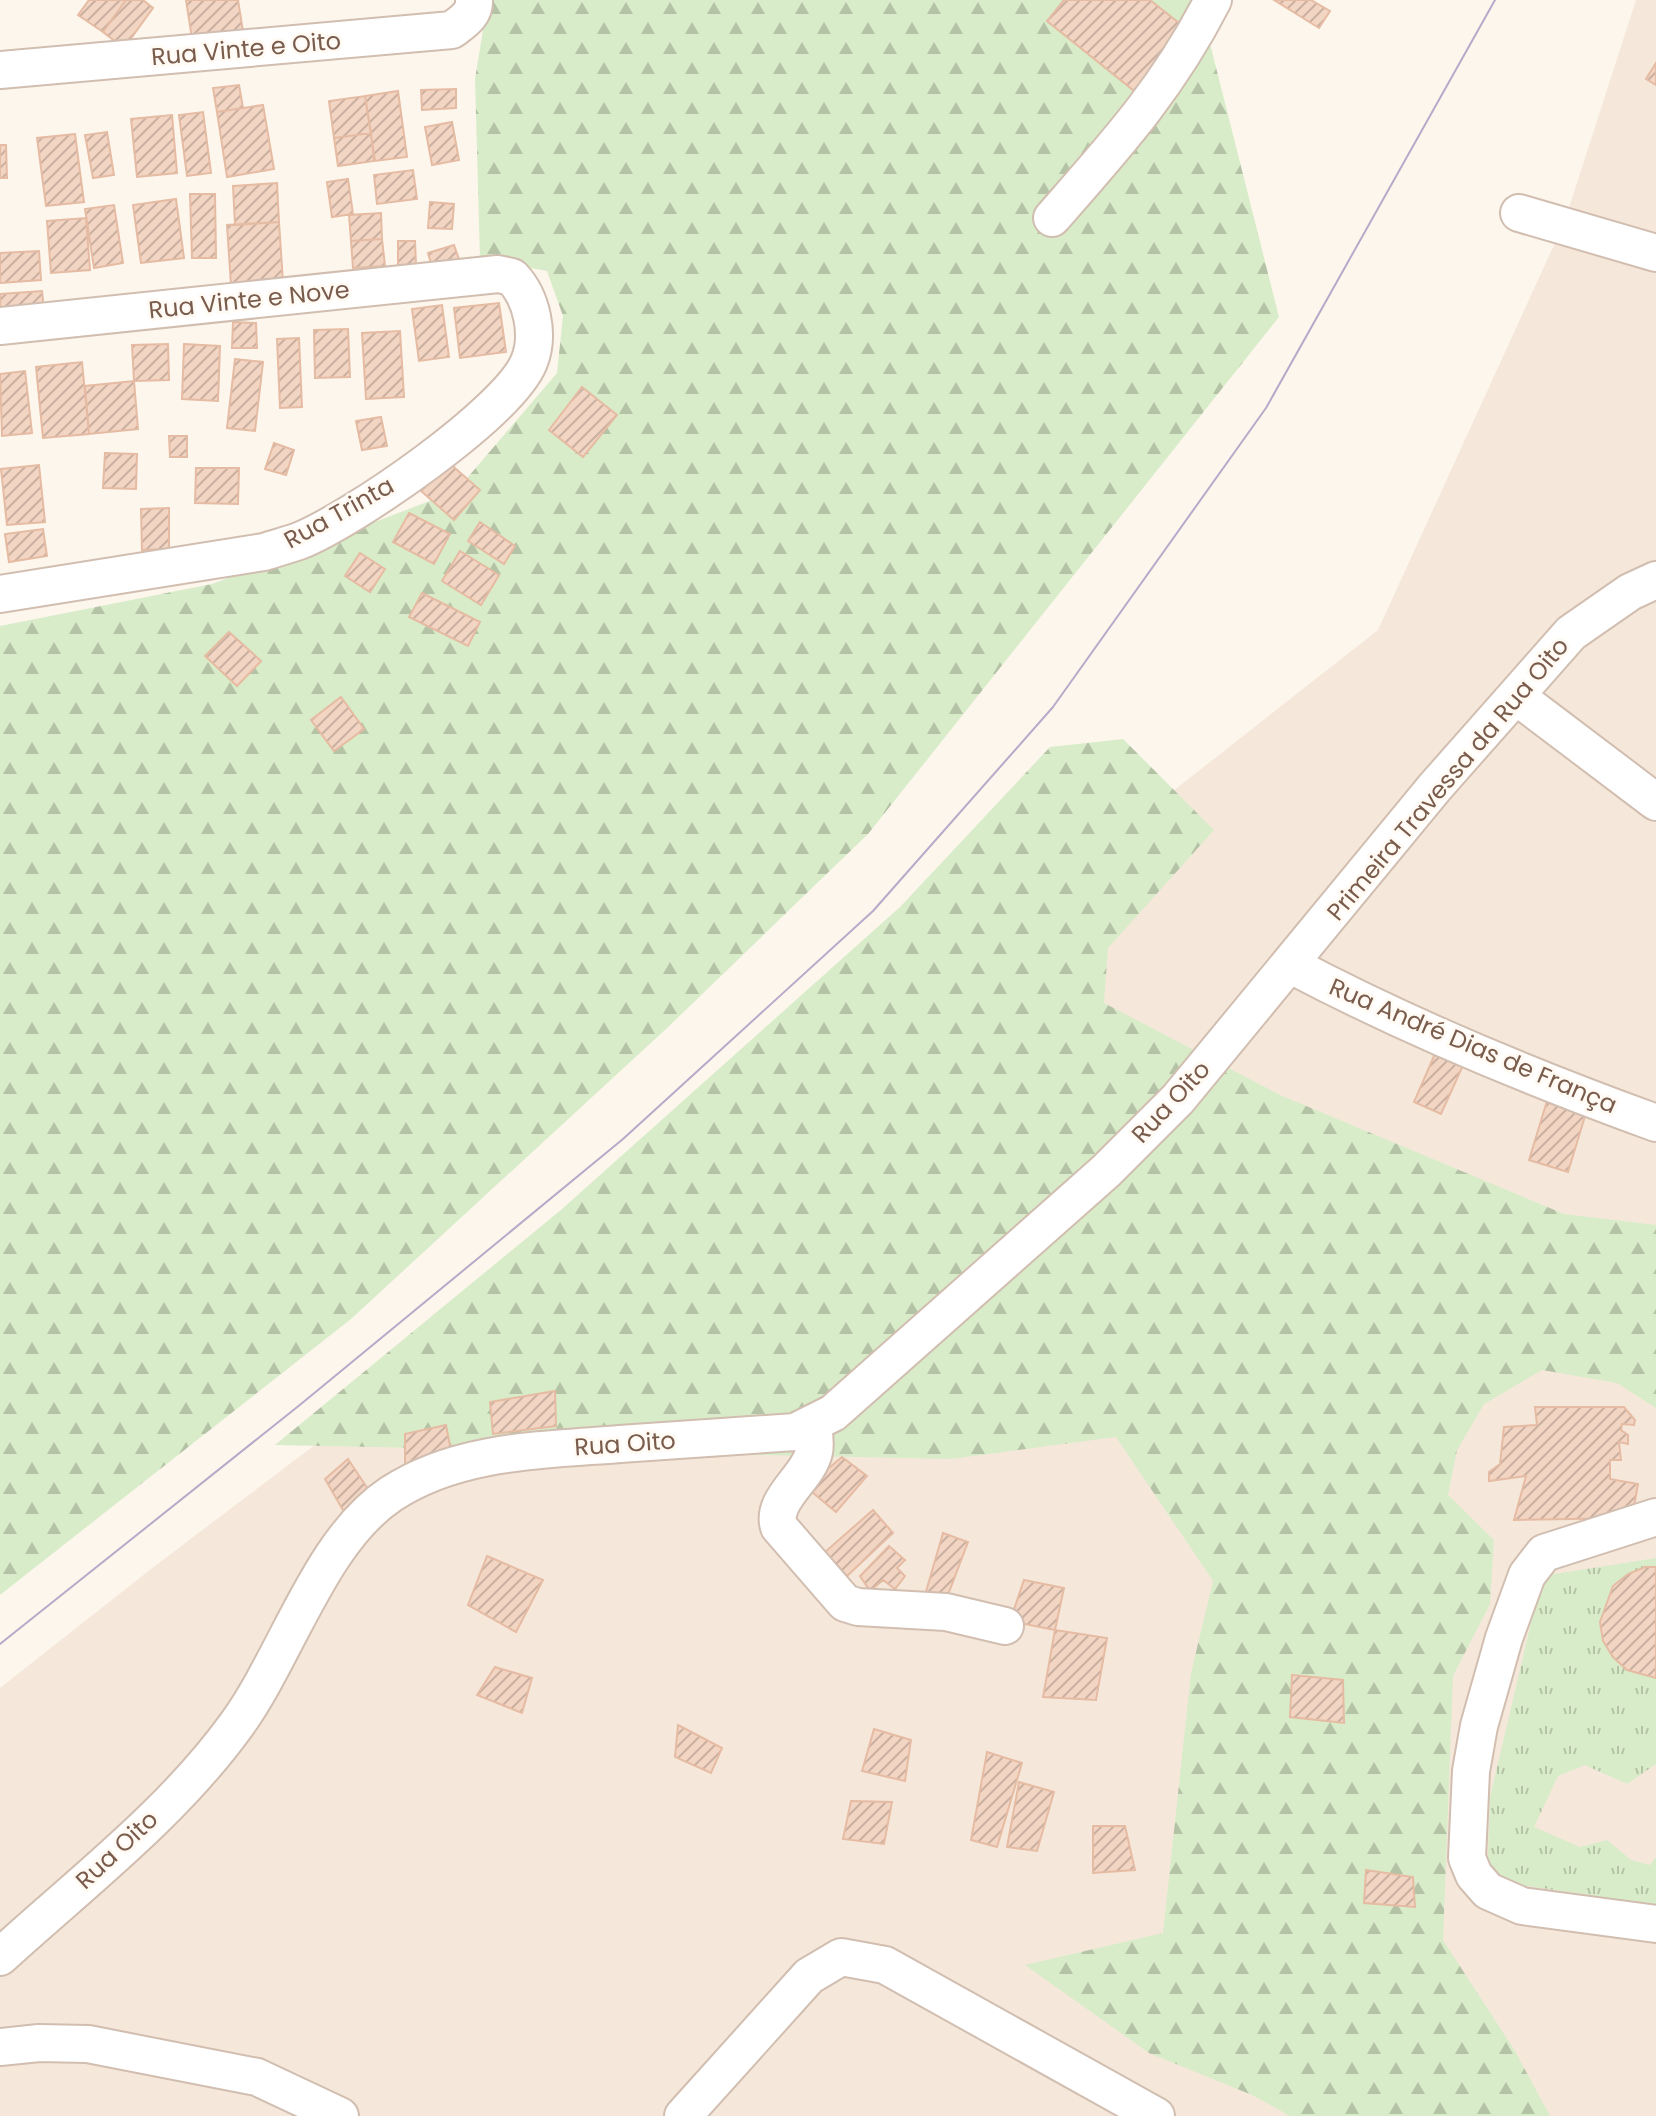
<svg xmlns="http://www.w3.org/2000/svg" width="1656" height="2116" viewBox="0 0 1656 2116" font-family="Poppins,sans-serif">
  <style>
    .residential { fill: #f5e8da }
    .grass { fill: url(#grass-tufts) }
    .forest { fill: url(#forest-firs) }
    .building { fill: url(#building-hatch); stroke: #e6bba3; stroke-width: 2 }
    .lines { fill: none; stroke-linecap: round; stroke-linejoin: round }
    .minor-casing { stroke: #d1beb0; stroke-width: 40 }
    .minor { stroke: #fff; stroke-width: 36 }
    .tram { stroke: #b9a8c9; stroke-width: 2 }
    .labels { text-anchor: middle; stroke-width: 6; stroke-linejoin: round; paint-order: stroke }
    .street-label { font-size: 24px; fill: #7a5c4d; stroke: #fffaf3 }
  </style>
  <defs>
    <pattern id="grass-tufts" width="24" height="20" patternUnits="userSpaceOnUse" patternTransform="scale(2)"><rect width="24" height="20" fill="#d8ecc9"/><path d="M3 7l-1-3M5 7V3M7 7l1-3M15 17l-1-3M17 17v-4M19 17l1-3" fill="none" stroke="#b4c2a5"/></pattern>
    <pattern id="forest-firs" width="22" height="20" patternUnits="userSpaceOnUse" patternTransform="scale(2)"><rect width="22" height="20" fill="#d8ecc9"/><path d="M5 1l3.5 6h-7zM16 11l3.5 6h-7z" fill="#b4c2a5"/></pattern>
    <pattern id="building-hatch" width="6" height="6" patternUnits="userSpaceOnUse" patternTransform="scale(2)"><rect width="6" height="6" fill="#f3d5c3"/><path d="M-1 1l2-2M0 6l6-6M5 7l2-2" fill="none" stroke="#cab0a1"/></pattern>
  </defs>
  <rect width="100%" height="100%" fill="#fdf6ec"/>
  <path class="residential" d="M1636 0H1656V2116H0V1688L151 1569 1056 883 1378 630 1564 223Z"/>
  <path class="grass" d="M1656 1558V1764L1627 1784 1585 1765 1558 1776 1534 1827 1580 1847 1607 1840 1631 1860 1650 1865 1656 1857V1905L1487 1880 1490 1797 1542 1576Z"/>
  <path class="forest" d="M488 0H1199L1279 317 868 834 666 1029 351 1319 0 1595V626L212 584 456 491 557 373 563 316 547 271 480 259 475 79Z
    M1123 739 1214 830 1108 948 1104 1003 1280 1095 1564 1214 1656 1225V1408L1617 1383 1542 1370 1484 1404 1457 1450 1448 1495 1494 1540 1490 1604 1453 1676 1443 1940 1515 2051 1550 2116H1290L1252 2095 1149 2053 1025 1965 1163 1933 1191 1673 1213 1581 1116 1437 951 1459 275 1445 562 1209 900 907 1050 747Z"/>
  <path class="building" d="M89 0H126L103 32 78 15Z
    M126 0H143L153 8 124 48 103 32Z
    M186 0H238L244 38 193 45Z
    M1064 0H1150L1189 31 1138 94 1047 21Z
    M1274 0H1311L1330 11 1319 28Z
    M1656 63V85L1646 79Z
    M239 85 243 108 217 112 213 88Z
    M456 89V108L422 110 421 90Z
    M398 91 407 157 375 161 365 96Z
    M365 96 371 133 334 138 329 101Z
    M263 105 274 169 227 177 217 112Z
    M203 112 211 173 187 176 179 115Z
    M172 115 177 173 137 177 131 119Z
    M452 122 459 160 432 165 425 127Z
    M107 132 114 175 93 178 85 135Z
    M371 133 374 161 338 166 334 138Z
    M75 134 84 202 46 206 37 138Z
    M0 145H6L7 178H0Z
    M413 170 417 199 377 204 374 175Z
    M348 179 353 214 332 217 327 182Z
    M277 183 279 222 235 225 233 186Z
    M190 194H215L216 258H192Z
    M176 199 184 258 141 263 133 205Z
    M430 202 454 204 452 229 428 228Z
    M114 205 123 263 94 268 85 209Z
    M381 213 382 239 351 241 349 215Z
    M86 218 90 270 51 273 47 221Z
    M279 222 283 282 231 285 227 225Z
    M382 239 385 266 353 268 351 241Z
    M398 241H415L416 265 398 266Z
    M454 245 460 262 433 270 428 253Z
    M39 251 41 280 0 283V253Z
    M42 291 44 310 0 314V294Z
    M499 303 506 352 460 358 454 308Z
    M442 305 449 357 419 361 412 309Z
    M233 322 256 323 257 348H232Z
    M348 329 350 377 315 378 314 330Z
    M400 331 404 397 366 399 362 333Z
    M299 338 302 407 280 408 277 339Z
    M168 344 169 380 134 381 132 345Z
    M184 344 220 346 218 401 182 399Z
    M235 359 263 362 255 431 227 428Z
    M82 362 89 434 43 438 36 367Z
    M25 371 32 433 2 436 0 374Z
    M134 381 138 429 89 434 85 386Z
    M582 387 617 415 583 457 549 430Z
    M381 417 387 446 362 450 356 421Z
    M169 436H187V457H170Z
    M274 443 294 450 286 475 265 469Z
    M105 453 137 454 136 489 103 488Z
    M447 461 480 490 454 520 421 491Z
    M39 465 45 522 7 525 1 469Z
    M196 468H239L238 504 195 503Z
    M169 508V549L142 550 141 509Z
    M409 513 450 534 434 564 393 542Z
    M480 522 515 546 504 564 468 541Z
    M43 529 47 556 9 562 5 534Z
    M460 551 499 575 481 605 442 581Z
    M360 553 385 569 370 592 345 576Z
    M422 593 480 622 468 646 409 617Z
    M229 632 261 661 237 686 205 656Z
    M341 697 364 729 334 751 311 720Z
    M1437 1049 1465 1061 1441 1114 1414 1102Z
    M1547 1101 1586 1113 1568 1172 1529 1160Z
    M555 1391 556 1426 493 1434 490 1402Z
    M1535 1407H1624L1635 1420 1634 1425 1622 1424 1621 1430 1628 1435V1444L1619 1442 1621 1460H1610V1479L1638 1484 1632 1518 1514 1520 1526 1476 1489 1481V1472L1500 1464 1504 1427 1537 1425Z
    M446 1425 451 1451 405 1465V1434Z
    M842 1457 867 1476 836 1512 806 1487Z
    M348 1459 368 1489 344 1512 325 1479Z
    M873 1510 893 1533 847 1576 825 1552Z
    M943 1533 968 1542 946 1600 925 1595Z
    M889 1546 905 1560 897 1568 905 1576 895 1589 883 1580 870 1591 860 1576Z
    M487 1556 543 1580 516 1632 468 1605Z
    M1645 1567H1656V1678L1627 1670 1613 1657 1603 1641 1600 1622 1613 1586 1628 1574Z
    M1024 1580 1064 1588 1055 1630 1010 1621Z
    M1055 1630 1107 1638 1096 1700 1043 1697Z
    M495 1667 532 1678 522 1713 477 1695Z
    M1292 1675 1343 1680 1344 1723 1290 1717Z
    M678 1725 722 1748 711 1773 675 1757Z
    M874 1729 911 1740 905 1781 862 1771Z
    M987 1752 1022 1763 997 1847 971 1840Z
    M1019 1782 1054 1792 1037 1851 1007 1847Z
    M851 1801 892 1802 884 1844 843 1839Z
    M1093 1826H1125L1135 1870 1093 1873Z
    M1366 1870 1413 1877 1415 1907 1364 1903Z"/>
  <g class="lines">
    <defs>
      <path id="minor" d="M0 70 452 30C462 22 475 15 474 0
        M1519 213 1656 253
        M1052 218C1116 145 1168 88 1213 0
        M0 326 498 274 512 277C532 298 540 335 529 362 508 413 352 520 299 541 288 545 276 548 264 552L0 594
        M1516 696 1656 802
        M1291 965C1408 1027 1532 1078 1656 1123
        M813 1425C814 1433 816 1444 814 1452 808 1478 770 1500 779 1527L845 1603 858 1607 946 1612 1005 1626
        M1656 1517 1544 1553 1527 1575 1504 1638 1479 1726 1471 1771 1467 1858 1474 1875 1488 1891 1522 1906 1656 1924
        M0 1957C81 1883 173 1813 237 1724 287 1655 320 1541 391 1494 458 1450 543 1450 620 1444 678 1440 737 1436 795 1432L833 1413 1106 1171 1178 1099 1435 787 1571 633 1630 592 1656 580
        M0 2047 39 2043 88 2044 257 2077 340 2116
        M683 2116 809 1976 841 1957 885 1965 1156 2116"/>
    </defs>
    <use href="#minor" class="minor-casing"/>
    <use href="#minor" class="minor"/>
    <path class="tram" d="M0 1644 301 1404 623 1139 873 911 1053 707 1266 408 1495 0"/>
  </g>
  <g class="labels">
    <g class="street-label">
      <text transform="translate(246 49) rotate(-5)" y="8">Rua Vinte e Oito</text>
      <text transform="translate(249 300) rotate(-6)" y="8">Rua Vinte e Nove</text>
      <text transform="translate(339 513) rotate(-29)" y="8">Rua Trinta</text>
      <text transform="translate(1448 779) rotate(-50)" y="8">Primeira Travessa da Rua Oito</text>
      <text transform="translate(1473 1046) rotate(23)" y="8">Rua André Dias de França</text>
      <text transform="translate(1171 1102) rotate(-47)" y="8">Rua Oito</text>
      <text transform="translate(625 1444) rotate(-4)" y="8">Rua Oito</text>
      <text transform="translate(117 1850) rotate(-43)" y="8">Rua Oito</text>
    </g>
  </g>
</svg>
